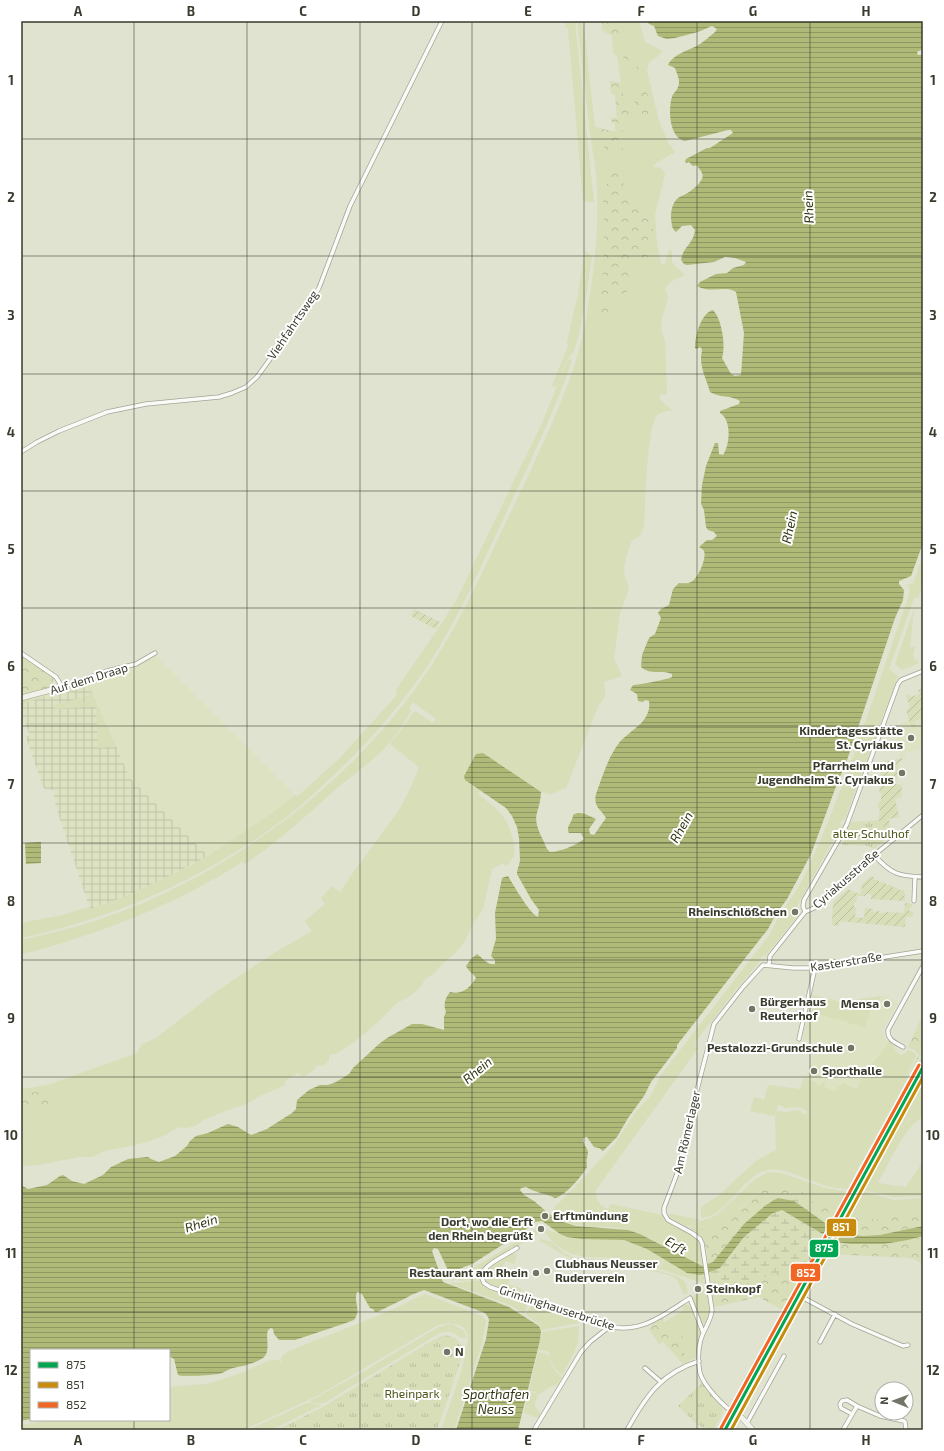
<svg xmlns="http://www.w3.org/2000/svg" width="944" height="1451" viewBox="0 0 944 1451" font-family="'Exo 2',sans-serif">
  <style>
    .built { fill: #dde3c2 }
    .industrial { fill: url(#industrial-grid) }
    .grass { fill: #d7deb8 }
    .forest { fill: url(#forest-crowns) }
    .wetland { fill: url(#wetland-marsh) }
    .park { fill: url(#park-tufts) }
    .garden { fill: url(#garden-furrows) }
    .water { fill: url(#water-rules) }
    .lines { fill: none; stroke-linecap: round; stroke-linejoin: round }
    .street-casing { stroke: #a2a595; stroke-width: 5 }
    .secondary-casing { stroke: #a2a595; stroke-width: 6 }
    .street { stroke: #fafbf8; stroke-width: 3.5 }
    .secondary { stroke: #f2f2eb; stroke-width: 5 }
    .bus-1-casing { stroke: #fff; stroke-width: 6 }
    .bus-2-casing { stroke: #fff; stroke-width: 6 }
    .bus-3-casing { stroke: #fff; stroke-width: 6 }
    .bus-1 { stroke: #00a651; stroke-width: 3 }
    .bus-2 { stroke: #c88b0b; stroke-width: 3 }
    .bus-3 { stroke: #f26522; stroke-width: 3 }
    .grid { fill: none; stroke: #393b2d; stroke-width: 1; stroke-opacity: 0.55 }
    .poi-dot { fill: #737666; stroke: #fff; stroke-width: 1.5 }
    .labels { text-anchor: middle; stroke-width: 4; stroke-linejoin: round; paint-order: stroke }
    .street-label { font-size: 12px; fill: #393b2d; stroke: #fff }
    .poi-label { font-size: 12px; font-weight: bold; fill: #393b2d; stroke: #fff; text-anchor: end }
    .park-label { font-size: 12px; fill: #4d5416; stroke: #fff }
    .water-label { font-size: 13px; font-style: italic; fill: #323712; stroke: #fff }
    .line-badge { stroke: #fff; stroke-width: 1.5 }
    .badge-label { font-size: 11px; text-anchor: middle; font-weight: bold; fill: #fff }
    .neatline { fill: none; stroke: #393b2d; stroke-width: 1.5 }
    .grid-label { font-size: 13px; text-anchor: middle; font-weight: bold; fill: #393b2d }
  </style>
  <defs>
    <pattern id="industrial-grid" width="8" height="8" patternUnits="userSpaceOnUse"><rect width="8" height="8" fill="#dde3c2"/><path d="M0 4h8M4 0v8" fill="none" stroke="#bec4a7"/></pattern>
    <pattern id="forest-crowns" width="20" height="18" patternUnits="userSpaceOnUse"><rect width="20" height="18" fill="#d7deb8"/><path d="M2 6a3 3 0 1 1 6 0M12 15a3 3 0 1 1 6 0" fill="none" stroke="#b9bf9e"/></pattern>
    <pattern id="wetland-marsh" width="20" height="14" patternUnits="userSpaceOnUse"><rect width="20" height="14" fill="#d7deb8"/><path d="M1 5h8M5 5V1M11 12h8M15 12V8" fill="none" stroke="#b9bf9e"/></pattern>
    <pattern id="park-tufts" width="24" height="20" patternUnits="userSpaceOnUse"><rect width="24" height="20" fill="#d7deb8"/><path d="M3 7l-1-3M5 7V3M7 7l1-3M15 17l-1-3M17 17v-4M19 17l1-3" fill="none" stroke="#b9bf9e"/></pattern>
    <pattern id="garden-furrows" width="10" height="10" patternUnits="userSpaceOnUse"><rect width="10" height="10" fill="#d7deb8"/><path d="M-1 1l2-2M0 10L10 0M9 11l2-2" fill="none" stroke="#b9bf9e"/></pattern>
    <pattern id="water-rules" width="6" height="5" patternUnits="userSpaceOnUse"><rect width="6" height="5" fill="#afb978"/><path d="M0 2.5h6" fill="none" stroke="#8f9863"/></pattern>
  </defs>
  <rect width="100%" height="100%" fill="#dfe3cf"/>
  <path class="built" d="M155 655 295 795 272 813 208 856 130 778 87 681 135 667Z
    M923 718V748L908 753V751H906L905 758H900L896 739 903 737 900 723 909 720 910 727 914 722Z
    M813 995 841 1002 889 995V998L898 1003 882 1030 888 1045 882 1106 801 1090 818 1044 803 1039Z"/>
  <path class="industrial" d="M87 681 130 778 208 856 160 881 119 899 90 909 56 807 53 790H46L43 787 26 737 30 736 21 711V701L55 693Z"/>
  <path class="grass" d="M567 21H575L594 202 583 201 568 28 565 27Z
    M577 21H581L584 29 595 127 615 132 617 118 615 95 611 93 610 81 621 83 617 56 613 53 612 36 602 30V21H639L645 42 663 51 657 57 649 62 647 71 659 121 669 144 675 152 656 163 653 167 661 168 665 174 655 215 657 244 661 264H665L669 250 672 251V262L675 266 685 275 670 282 665 288 668 298 662 318 661 329 665 341 667 394 660 395V400L672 410C667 411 661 412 657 415 647 425 645 508 644 527L640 536 632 540C627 556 619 571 629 586L627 595 620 613 614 658 622 676 604 682C606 691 607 698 599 704L566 788 551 794 541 792 476 754 464 776 465 780 480 791 478 794C496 808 508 816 513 840 514 844 515 851 514 856 512 859 509 863 507 866L503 863 492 869 483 909 473 924 464 943 455 953 442 964 434 974 425 979C421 989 409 998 398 1002 378 1022 359 1041 334 1055L332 1054 329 1056V1061L323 1066 318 1065 310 1073 303 1077 298 1073 286 1080 285 1085 262 1095 242 1106 236 1107 203 1120C197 1126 187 1130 179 1127L163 1136 144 1143H142L135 1145 105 1151 92 1157H79L38 1165 21 1166V1089L48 1085 137 1053 141 1045 156 1038 217 991 271 955 312 931 305 921 325 904 321 898 332 886 340 892 355 870 399 810 412 785 419 767 390 744 415 711 433 723 436 719 413 702 409 708 411 711C403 725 393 740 382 751 368 764 352 776 337 788 307 815 278 842 245 864L241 862 236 866C184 898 129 922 71 940 55 945 38 951 21 954V940C69 930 118 916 163 894 271 843 370 762 435 660 465 613 487 562 511 512 534 463 558 415 575 364 585 332 590 298 594 264 597 241 598 210 597 187 596 169 593 151 590 134 586 96 581 59 577 21Z
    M585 250 592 257 585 303 579 334 574 351 566 362 557 386 554 387 552 386 568 346 567 342 578 294Z
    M570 359H572L570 366C552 417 528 466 505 515 480 568 457 622 424 671 395 713 361 750 324 784 308 799 291 815 273 827 198 881 111 919 21 938V923L63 915 89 907 90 909 119 899 184 869 208 856 272 813 295 795 298 796 340 758 397 695 396 690 442 623 456 601 542 423 567 362Z
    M923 555V585L918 598H914L889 669 898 676 845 819 842 820 840 823 841 826 796 908 793 910 792 917 796 918 765 956H762L760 959V961L735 991 696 1041 695 1045 698 1048 596 1190C596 1200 598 1205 608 1209L611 1204 662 1215C670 1231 692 1228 700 1244 703 1250 703 1259 704 1266 691 1265 682 1255 671 1250 658 1242 643 1234 629 1230 602 1223 576 1232 552 1215L555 1214 553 1210 555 1207 573 1189 615 1144 635 1113 651 1095 661 1075 770 934C780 912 797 893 807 871 847 783 876 689 908 598L910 590 908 585 913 583Z
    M914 609 910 647H915L913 654 915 660 917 659 919 663 902 670 895 664Z
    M87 681 88 684 116 747 98 748 96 707H85V696L91 694 87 684 25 703V706L21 708V701L55 693Z
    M83 697 84 707 55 709V705Z
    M813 995 841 1002 881 996 878 1007 872 1006 865 1028 834 1018 833 1019 812 1011 814 1006 810 1004Z
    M890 1040 896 1051 900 1055 905 1054 908 1050 915 1053 916 1056 909 1070V1076L855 1174 848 1189C841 1188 834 1188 827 1186 810 1182 784 1166 767 1170 741 1176 729 1216 701 1218V1207L719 1195 756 1161 776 1150 775 1118 777 1111 786 1112 798 1110 806 1115 807 1111C800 1105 793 1108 784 1108V1107L778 1105 775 1116 750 1111 754 1097 764 1100 768 1085 800 1089 804 1078 817 1083 816 1085 820 1086 822 1083H825L824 1087 835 1092 838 1086 840 1087 842 1083 857 1089 865 1070 871 1065 887 1045V1042Z
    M923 1054V1062L865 1167 857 1179V1174Z
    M923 1080V1117C906 1124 887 1167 878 1183L906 1187 923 1161V1196L894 1197 864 1190 863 1188Z
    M768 1172 781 1173 825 1188 848 1192 841 1204 829 1203 819 1207 809 1199 806 1193C784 1187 772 1180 753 1197 746 1203 741 1208 733 1211L734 1218 710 1235 700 1227 689 1226 717 1215 754 1180Z
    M862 1191 894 1200 923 1198V1212L897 1213 892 1217 876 1220 850 1211Z
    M669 1214H671L701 1220 687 1227 670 1217Z
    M540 1227 538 1234 496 1259 480 1276V1279L460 1281 458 1279 450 1281 456 1276 470 1270Z
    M545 1229 567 1237 624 1240 647 1249 663 1259 659 1269C646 1265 633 1261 620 1259 585 1254 569 1264 544 1231Z
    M540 1239 552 1242 564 1253 575 1258 620 1261 647 1267 676 1276 683 1280 686 1283 688 1293 685 1295C680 1291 680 1278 671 1276 648 1268 623 1266 598 1263 592 1262 586 1263 580 1262 565 1257 553 1248 539 1240Z
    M512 1254 517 1255 514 1264 506 1261 501 1268 512 1272 508 1284 522 1289 520 1295 487 1284 485 1283 483 1278 486 1270Z
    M664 1260 687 1273 705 1274 706 1284 660 1269Z
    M481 1280 486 1287 527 1301V1306L524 1314 510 1305 452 1284 450 1282 457 1283Z
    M706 1288C707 1300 712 1311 706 1323L703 1324 691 1298Z
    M425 1294 482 1316 486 1321 482 1344 454 1430H441C450 1403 462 1376 466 1347 467 1345 468 1341 468 1338 467 1321 448 1322 436 1326L317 1396 243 1430H21V1425L51 1420H169V1387L206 1384 236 1375 271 1360H279L283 1364 281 1359 282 1356 289 1351 380 1315Z
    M534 1303 578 1318V1323L541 1330 540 1325 526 1315 530 1307Z
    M685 1304 691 1307 701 1333 696 1357 689 1361 683 1351 684 1349 679 1336 670 1339 663 1330 666 1321 684 1310 682 1306Z
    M452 1324 464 1331 466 1338C455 1339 456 1326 438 1334L324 1403H312L310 1401 361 1373 437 1328 446 1325Z
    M579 1326 578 1341 574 1353 562 1375 556 1370 548 1355 550 1354 548 1351 538 1350 542 1332Z
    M538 1352 547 1354 555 1371 562 1377 558 1384 550 1387 538 1395 535 1392 529 1390Z
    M528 1392 535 1393 538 1396C533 1405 534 1406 540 1413V1415L538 1418 524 1413Z
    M307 1403 322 1405 271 1430H248Z"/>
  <path class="forest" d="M602 21H619L618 34 615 36 602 30Z
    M625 51 630 52 631 68 634 69 643 61 648 63 641 72 636 76 626 74C622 65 622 60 625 51Z
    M610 81 621 83 624 98 631 116V123L623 124 622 128 623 136 617 140 627 155 626 161 621 168 620 180C626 185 629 193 635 199 637 201 641 202 643 204 655 216 657 246 646 259L638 258 635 255 632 257C629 268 633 286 625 294 621 298 615 299 610 301L608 303 615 309 616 314 614 317 596 318 604 265V218L603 195 604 188 607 184 613 181 608 176 606 170 618 161 619 156 606 151 604 146 605 141 597 134 595 127 615 132V124L611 121V117L617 118 615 95 611 93Z
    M638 87 645 88 654 112 652 118 648 120C641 115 633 101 631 93L633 88Z
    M21 655 53 677C55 683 53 686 48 689L21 696Z
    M923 1014V1051L911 1071V1068L919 1055 915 1050 908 1047Z
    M35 1092 45 1093 52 1099V1103L47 1108 21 1107V1095Z
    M773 1185 781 1186 806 1193 809 1199 819 1207 829 1203 841 1204 828 1225 794 1201 744 1224 730 1241 717 1259 713 1262 708 1265C707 1254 707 1243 699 1235 696 1232 692 1230 689 1227H700L710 1235 734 1218 732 1211 741 1208 759 1192Z
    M850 1211 876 1220 892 1217 897 1213 923 1212V1226C896 1232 865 1242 839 1230Z
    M823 1235 782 1310 759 1297 714 1307 709 1273 720 1268 733 1251Z
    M923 1236V1264L911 1258 827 1254 829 1248 833 1240C842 1244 851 1243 861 1244 882 1245 902 1242 923 1236Z
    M662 1318 664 1322 666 1321 663 1330 670 1339 679 1336 685 1337 687 1340 686 1349H684L683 1351 689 1361 683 1364 663 1342 659 1344 649 1329 654 1323Z"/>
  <path class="wetland" d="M782 1210 823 1235 806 1267 769 1275 742 1285 732 1287 714 1284 709 1273 720 1268 744 1237 773 1212Z"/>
  <path class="park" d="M883 820 885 829 895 832 874 849 869 846 842 845 851 822Z
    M444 1335 456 1338 462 1347 463 1354 437 1430H277L323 1407 428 1343Z
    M702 1383 723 1410 721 1417 713 1430C699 1430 688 1415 678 1406Z"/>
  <path class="garden" d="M414 609 440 622 436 629 411 616Z
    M921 689 923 693V718L914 722 915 726 911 727 906 710 910 708 906 695 908 694 910 697 920 694 918 690Z
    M903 758V760L899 762 896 784 902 785 901 799 900 797 895 799 899 817 889 819 890 831 884 829 883 821H878L880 808H878V804L881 801V793H879L880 786H877V779H880V768H882L885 760 888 761Z
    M871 876 874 877V880H879V882L886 883V885H892V887L898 888V890H904L905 901 871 899V894H866L865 896H857L856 903 854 902V907L856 908 855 917 864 918 865 908 873 909V912L879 911V913H885V912L904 913 905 903 912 904V907H910L909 911 913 912V917H906L905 926 903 927 839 921V926L832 925 833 902 848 889 855 893 861 894 862 884Z"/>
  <path class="water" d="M647 21H923V49L917 52 918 55H923V543L911 576 899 581V584L904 590 903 600 895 618 845 766 838 781 811 854 787 899 776 914 768 929 677 1045V1048L651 1082 644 1096 628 1118 617 1137 603 1151 599 1148 594 1147 587 1137 583 1138C582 1144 588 1148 588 1153 587 1158 586 1161 587 1167 582 1176 565 1196 555 1198 545 1193 536 1193 526 1187L521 1188 520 1190 524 1195 534 1201 548 1213 563 1222 576 1226 628 1230 640 1234 702 1266 713 1262 744 1224 766 1205 778 1198 794 1201 828 1225 849 1234 863 1236 880 1235 923 1226V1236L908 1240 884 1244H850L836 1242 782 1210 773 1213 744 1237 720 1268 705 1274 700 1275 687 1273 647 1249 624 1240 581 1239 567 1237 560 1234 542 1221 535 1222 521 1233 472 1264 451 1272 448 1270 438 1249 434 1248 432 1251 443 1282 509 1307 539 1326 541 1331 540 1340 518 1430H456L486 1339 489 1320 488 1317 485 1313 424 1290 411 1295 408 1297 377 1312H375L373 1309 370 1308 362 1294 357 1292C353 1303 362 1309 354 1320L343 1324 295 1340H279L274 1334 273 1329 271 1328C262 1331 273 1350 263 1358 254 1364 243 1366 233 1368 228 1369 224 1373 219 1374 211 1375 185 1377 178 1375L174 1359 169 1356V1350H31V1419L21 1421V1185L28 1189 47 1185 60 1176 63 1175 72 1181 84 1184 103 1175 111 1167 128 1159 148 1157 151 1159 159 1162 175 1156 187 1146 190 1141 196 1136 208 1133 228 1124 238 1127 251 1135 267 1129 292 1113 296 1109 297 1100 309 1090 320 1085H328L336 1082 349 1074 353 1068 379 1044 387 1038 412 1024H422L444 1030V1017L446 1012C443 1005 445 998 450 992 462 995 470 988 476 978 473 973 469 972 466 966L471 959 477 954C482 958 489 966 495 964V960L491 956 496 939 495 913 502 878 508 876C513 884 529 913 538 917L539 910 531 899 517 874V872L520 861 519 838 517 827 512 816 506 808 465 780 464 776 476 754 483 753 541 792C540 815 530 813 542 838 545 843 545 848 550 852 560 852 577 845 584 839L581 833H569C565 827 573 822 573 815 581 810 588 816 596 819L589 829 590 834 594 835 606 818C601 809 593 807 596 794 602 778 608 757 619 743 630 730 652 722 649 701L645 700 643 702 638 701 637 694 630 690 633 685C639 685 669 679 672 677V674C660 669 652 676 641 667L642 655 649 638 655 634 661 618 658 613 661 609 669 605 673 589 679 583C683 583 688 584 691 582 698 579 707 558 704 551 703 549 701 548 699 547L707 540H712L717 536 714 532 708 530 706 527 704 510 701 504 702 485 706 466 715 443H718L719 454 723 455C730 445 732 420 720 413V411L739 404 740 401C732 395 719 398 710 392 707 381 701 370 701 358 701 355 702 352 702 349L700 347 696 349 695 348C695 336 701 313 713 310 722 319 726 346 722 358L731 374 735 376 741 375 744 333 736 292C725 285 710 294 697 286L700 282 716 274 727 273 733 268 744 265 746 262 735 258 725 257 714 262 687 265 684 264 681 260C684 245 693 245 695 230L691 225 682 226 676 232C671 228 672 224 671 218 671 211 672 203 678 198 679 197 682 196 684 195 690 192 706 181 702 173 701 170 698 168 697 165L693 166 689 162 686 163 685 161 686 159 707 148H710L733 133 731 130H728L685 141C669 138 668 109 672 97 673 93 677 91 678 87 681 81 677 74 675 68L668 65C674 53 689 51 700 44 706 40 710 36 715 32L717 29 712 26 698 32 675 38 667 39 658 36 654 26 649 24Z
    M41 842V863L26 864 25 843Z"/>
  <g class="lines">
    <defs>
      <path id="street" d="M21 452 37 442 59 431 107 412 146 404 219 397 232 393 246 387 257 377 304 312 319 288 350 206 442 21
        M21 653 56 677 62 687 107 671 136 664 155 653
        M874 855C891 874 898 876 923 877
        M914 901 915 877
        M805 912 814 908 829 892 923 815
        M769 965 770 956 805 912 803 906 804 900 838 841 847 824 898 684 901 680 923 671
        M799 1039 815 968
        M903 1047C896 1043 887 1040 888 1030L923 966
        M517 1248C507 1255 484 1264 481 1276L484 1283 490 1287 603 1325C638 1336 662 1316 690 1298L703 1332
        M798 1295 852 1324 903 1346 908 1345
        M820 1342 835 1314
        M645 1368 661 1382
        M734 1413C723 1406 704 1386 700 1373 698 1363 698 1349 701 1339 704 1329 711 1321 712 1310L702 1243 700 1239 692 1233 668 1220 664 1213V1208L678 1171 697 1090 714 1024 743 987 763 965 793 968H815L923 951
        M852 1414 841 1408 840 1404 842 1401 847 1400 857 1406
        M747 1423 784 1356
        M534 1430 581 1352 590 1342 609 1327
        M627 1430C646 1396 661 1373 699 1361
        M843 1430 857 1406 880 1416 904 1421 905 1422 906 1430"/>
      <path id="secondary" d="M21 698 62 687
        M734 1413 742 1418 753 1430
        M725 1430 923 1067"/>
    </defs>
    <use href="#street" class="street-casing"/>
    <use href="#secondary" class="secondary-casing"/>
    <use href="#street" class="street"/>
    <use href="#secondary" class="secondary"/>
    <defs>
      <path id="bus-1" d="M725 1430 923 1067"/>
      <path id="bus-2" d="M731 1430 923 1077"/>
      <path id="bus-3" d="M721 1428 919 1065"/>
    </defs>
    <use href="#bus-1" class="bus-1-casing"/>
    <use href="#bus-2" class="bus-2-casing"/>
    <use href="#bus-3" class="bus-3-casing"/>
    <use href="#bus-1" class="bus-1"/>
    <use href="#bus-2" class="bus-2"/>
    <use href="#bus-3" class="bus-3"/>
  </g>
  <path class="grid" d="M134 21V1350M247 21V1430M360 21V1430M472 21V1430M584 21V1430M697 21V1430M810 21V1430M21 139H923M21 256H923M21 374H923M21 491H923M21 608H923M21 726H923M21 843H923M21 960H923M21 1077H923M21 1194H923M21 1312H923M134 1420V1430"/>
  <g class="poi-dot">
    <circle cx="911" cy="738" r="4"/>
    <circle cx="902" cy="773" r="4"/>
    <circle cx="795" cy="912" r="4"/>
    <circle cx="887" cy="1004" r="4"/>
    <circle cx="752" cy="1009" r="4"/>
    <circle cx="851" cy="1048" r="4"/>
    <circle cx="814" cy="1071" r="4"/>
    <circle cx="545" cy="1216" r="4"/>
    <circle cx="541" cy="1229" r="4"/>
    <circle cx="547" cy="1271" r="4"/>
    <circle cx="536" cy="1273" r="4"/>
    <circle cx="698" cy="1289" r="4"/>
    <circle cx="447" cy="1352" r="4"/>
  </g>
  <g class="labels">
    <g class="street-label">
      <text transform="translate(293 325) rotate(-56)" y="4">Viehfahrtsweg</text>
      <text transform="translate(89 679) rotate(-17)" y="4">Auf dem Draap</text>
      <text transform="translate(846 879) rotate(-41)" y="4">Cyriakusstraße</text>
      <text transform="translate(846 962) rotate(-9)" y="4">Kasterstraße</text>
      <text transform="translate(687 1132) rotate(-77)" y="4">Am Römerlager</text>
      <text transform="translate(557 1308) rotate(18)" y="4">Grimlinghauserbrücke</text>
    </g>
    <g class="poi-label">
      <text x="903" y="735">Kindertagesstätte<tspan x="903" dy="14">St. Cyriakus</tspan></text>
      <text x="894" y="770">Pfarrheim und<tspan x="894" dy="14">Jugendheim St. Cyriakus</tspan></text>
      <text x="787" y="916">Rheinschlößchen</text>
      <text x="760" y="1006" text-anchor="start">Bürgerhaus<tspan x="760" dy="14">Reuterhof</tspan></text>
      <text x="879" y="1008">Mensa</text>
      <text x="843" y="1052">Pestalozzi-Grundschule</text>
      <text x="822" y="1075" text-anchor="start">Sporthalle</text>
      <text x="553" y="1220" text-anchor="start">Erftmündung</text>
      <text x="533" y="1226">Dort, wo die Erft<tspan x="533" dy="14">den Rhein begrüßt</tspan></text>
      <text x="555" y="1268" text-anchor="start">Clubhaus Neusser<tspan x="555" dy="14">Ruderverein</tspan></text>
      <text x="528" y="1277">Restaurant am Rhein</text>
      <text x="706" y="1293" text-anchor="start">Steinkopf</text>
      <text x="455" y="1356" text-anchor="start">N</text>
    </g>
    <g class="park-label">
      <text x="871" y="838">alter Schulhof</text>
      <text x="412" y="1398">Rheinpark</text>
    </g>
    <g class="water-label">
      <text transform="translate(808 207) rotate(-93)" y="5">Rhein</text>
      <text transform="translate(789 527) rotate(-78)" y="5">Rhein</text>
      <text transform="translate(681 827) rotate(-61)" y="5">Rhein</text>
      <text transform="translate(477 1070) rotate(-40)" y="5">Rhein</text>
      <text transform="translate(201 1223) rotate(-17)" y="5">Rhein</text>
      <text transform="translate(676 1245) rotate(30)" y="5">Erft</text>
      <text x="496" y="1399">Sporthafen<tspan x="496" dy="15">Neuss</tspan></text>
    </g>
  </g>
  <g class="line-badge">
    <rect x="826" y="1218" width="31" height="19" rx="4" fill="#c88b0b"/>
    <rect x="809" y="1239" width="30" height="19" rx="4" fill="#00a651"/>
    <rect x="790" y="1263" width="31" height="19" rx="4" fill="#f26522"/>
  </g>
  <g class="badge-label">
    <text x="841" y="1231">851</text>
    <text x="824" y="1252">875</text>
    <text x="806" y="1277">852</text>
  </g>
  <rect width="944" height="1451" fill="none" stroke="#ffffff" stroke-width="44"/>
  <rect x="30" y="1349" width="140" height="72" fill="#ffffff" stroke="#b0b1ab"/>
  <rect x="38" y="1362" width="20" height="6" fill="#00a651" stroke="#b0b1ab"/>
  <text x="66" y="1369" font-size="12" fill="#393b2d">875</text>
  <rect x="38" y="1382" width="20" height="6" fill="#c88b0b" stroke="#b0b1ab"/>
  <text x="66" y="1389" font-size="12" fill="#393b2d">851</text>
  <rect x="38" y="1402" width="20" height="6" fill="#f26522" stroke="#b0b1ab"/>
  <text x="66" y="1409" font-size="12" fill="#393b2d">852</text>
  <g transform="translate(894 1401) rotate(271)"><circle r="19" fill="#ffffff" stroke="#b0b1ab"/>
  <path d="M0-3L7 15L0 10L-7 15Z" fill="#737666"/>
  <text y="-6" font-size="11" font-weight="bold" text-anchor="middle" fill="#393b2d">N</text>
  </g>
  <rect x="22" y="22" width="900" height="1407" class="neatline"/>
  <g class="grid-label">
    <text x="78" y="16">A</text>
    <text x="191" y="16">B</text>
    <text x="303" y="16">C</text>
    <text x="416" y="16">D</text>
    <text x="528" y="16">E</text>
    <text x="641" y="16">F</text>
    <text x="753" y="16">G</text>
    <text x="866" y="16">H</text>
    <text x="11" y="85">1</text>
    <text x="933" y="85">1</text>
    <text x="11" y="202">2</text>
    <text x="933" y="202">2</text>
    <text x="11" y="320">3</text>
    <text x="933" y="320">3</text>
    <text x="11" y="437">4</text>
    <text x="933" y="437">4</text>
    <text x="11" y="554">5</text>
    <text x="933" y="554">5</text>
    <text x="11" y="671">6</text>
    <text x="933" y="671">6</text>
    <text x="11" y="789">7</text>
    <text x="933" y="789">7</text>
    <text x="11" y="906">8</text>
    <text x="933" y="906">8</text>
    <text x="11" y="1023">9</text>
    <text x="933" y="1023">9</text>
    <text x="11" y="1140">10</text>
    <text x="933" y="1140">10</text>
    <text x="11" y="1258">11</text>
    <text x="933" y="1258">11</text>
    <text x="11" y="1375">12</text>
    <text x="933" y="1375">12</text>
    <text x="78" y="1445">A</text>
    <text x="191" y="1445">B</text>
    <text x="303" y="1445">C</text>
    <text x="416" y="1445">D</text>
    <text x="528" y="1445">E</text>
    <text x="641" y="1445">F</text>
    <text x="753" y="1445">G</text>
    <text x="866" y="1445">H</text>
  </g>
</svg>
